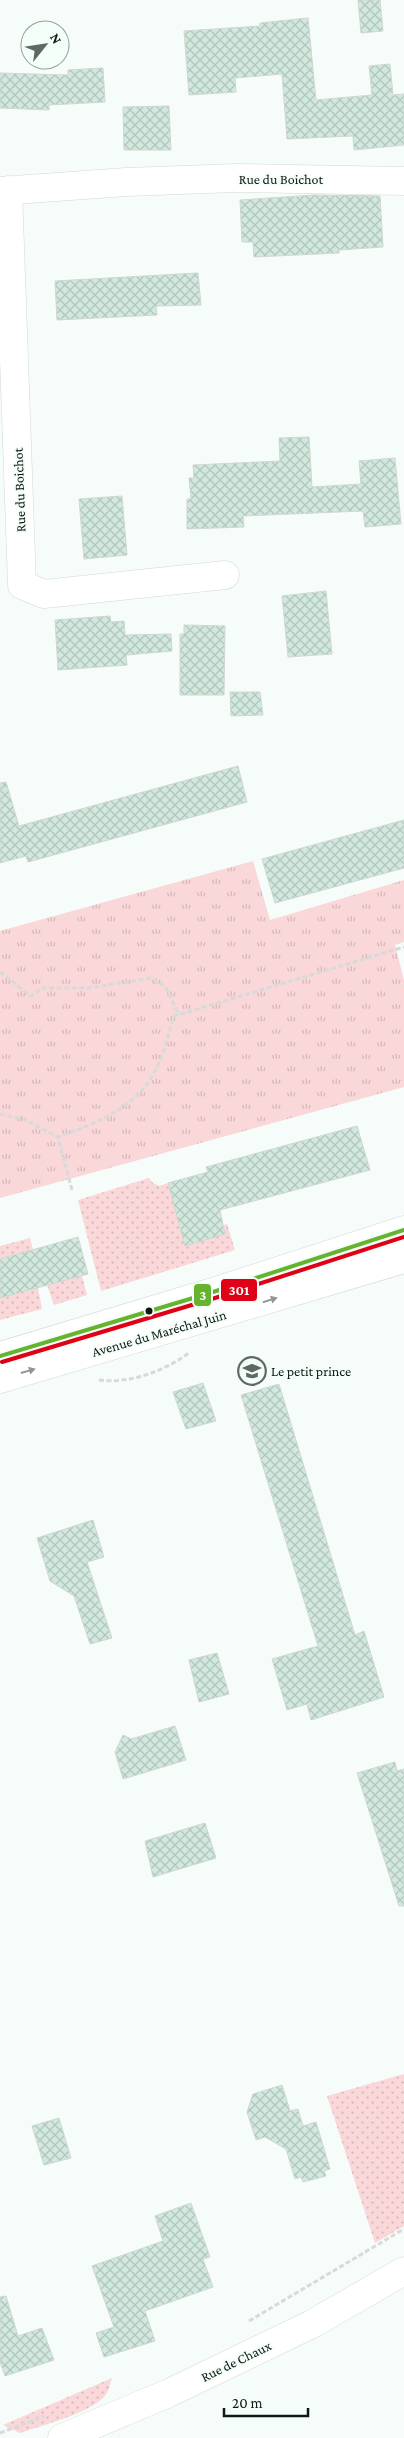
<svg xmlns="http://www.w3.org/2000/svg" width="404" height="2438" viewBox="0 0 404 2438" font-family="'Crimson Pro',serif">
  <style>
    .grass { fill: url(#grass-dots) }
    .park { fill: url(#park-tufts) }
    .building { fill: url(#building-cross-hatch); stroke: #d0d7d3 }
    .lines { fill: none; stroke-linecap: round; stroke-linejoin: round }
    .minor-casing { stroke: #d1d9d5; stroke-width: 29 }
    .major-casing { stroke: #d1d9d5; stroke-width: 29 }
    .path { stroke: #d7dad9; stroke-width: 3; stroke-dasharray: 5 2.5; stroke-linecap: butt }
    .minor { stroke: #fefffe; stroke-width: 28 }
    .major { stroke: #fefffe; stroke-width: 28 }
    .bus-1-casing { stroke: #f4fef8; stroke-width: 8 }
    .bus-2-casing { stroke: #f4fef8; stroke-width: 8 }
    .bus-1 { stroke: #65b32e; stroke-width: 4 }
    .bus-2 { stroke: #e00018; stroke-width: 4 }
    .oneway { fill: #929794 }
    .bus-dot { fill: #0f1813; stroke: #f4fef8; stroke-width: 2 }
    .labels { text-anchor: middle; stroke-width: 4; stroke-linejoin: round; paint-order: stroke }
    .street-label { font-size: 14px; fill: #0f1813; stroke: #f4fef8 }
    .poi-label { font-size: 14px; fill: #0f1813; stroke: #f4fef8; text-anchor: start }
    .line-badge { stroke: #f4fef8; stroke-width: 2 }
    .badge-label { font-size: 14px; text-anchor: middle; font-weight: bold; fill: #fff }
  </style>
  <defs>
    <pattern id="grass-dots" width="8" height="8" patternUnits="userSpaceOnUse" patternTransform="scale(1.25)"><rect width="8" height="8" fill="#fad7d9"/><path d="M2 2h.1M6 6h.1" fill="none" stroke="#d5b8b9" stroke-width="1.8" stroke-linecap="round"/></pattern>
    <pattern id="park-tufts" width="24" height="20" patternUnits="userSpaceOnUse" patternTransform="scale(1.25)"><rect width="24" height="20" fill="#fad7d9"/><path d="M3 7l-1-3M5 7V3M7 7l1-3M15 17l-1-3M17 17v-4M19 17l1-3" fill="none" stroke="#d5b8b9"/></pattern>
    <pattern id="building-cross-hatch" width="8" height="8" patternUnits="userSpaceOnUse" patternTransform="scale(1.25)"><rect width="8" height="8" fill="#d1e8dd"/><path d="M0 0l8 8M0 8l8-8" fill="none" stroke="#b2c6bd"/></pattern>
  </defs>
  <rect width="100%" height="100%" fill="#f6fcf9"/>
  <path class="grass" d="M149 1178 153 1183 159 1186 168 1183 185 1245 225 1234 224 1225 227 1224 235 1250 101 1291 78 1200Z
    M30 1238 33 1250 0 1259V1246Z
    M82 1276 87 1295 54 1305 47 1285Z
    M38 1288 42 1309 0 1320V1298Z
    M404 2074V2226L375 2243 327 2096Z
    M112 2378C110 2383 109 2389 107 2393 94 2413 42 2425 20 2433L3 2425Z"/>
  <path class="park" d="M253 861 270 920 404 880V942L395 945 404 980V1087L0 1198V931Z"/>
  <path class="building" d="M358 0H380L383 31 361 33Z
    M308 18 316 100 372 95 369 66 390 64 393 95 404 94V145L354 150 353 136 287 139 282 74 235 78 236 92 189 95 184 31 260 26V23Z
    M103 68 105 102 49 105V110L0 108V73L68 75V70Z
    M169 106 171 150H124L123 107Z
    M314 195 380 196 383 247 339 250V253L254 257 253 242H242L240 200Z
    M198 273 201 305 156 306 157 315 57 320 55 281Z
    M309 437 312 487 361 484 359 461 395 458 401 524 365 527 363 511 243 516 244 527 187 529V499H191L189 478H194L193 465 280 461 279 438Z
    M122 496 127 555 84 559 79 499Z
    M326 591 332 654 288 657 282 596Z
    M110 616 111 622 124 621 125 635 171 634 172 651 126 655 127 665 58 670 55 620Z
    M184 625 225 626 224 695H180V634H184Z
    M230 692H260L263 715 231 716Z
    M238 766 247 802 28 862 26 856 0 863V783L6 782 19 826Z
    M404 820V868L275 903 262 859Z
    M357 1126 370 1170 220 1210 225 1234 185 1246 168 1183 208 1172 206 1167Z
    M78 1237 88 1274 0 1298V1259Z
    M203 1383 216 1421 186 1429 173 1392Z
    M279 1384 355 1635 364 1631 384 1697 311 1720 307 1704 287 1710 272 1659 318 1646 241 1395Z
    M93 1520 104 1557 87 1562 112 1638 90 1644 74 1596 50 1581 37 1538Z
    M217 1653 229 1694 199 1702 189 1660Z
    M175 1726 186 1760 123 1779 115 1752 123 1735 131 1739Z
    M395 1762 397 1771 404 1769V1906H399L357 1773Z
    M205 1823 216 1858 153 1877 145 1841Z
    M282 2085 290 2111 298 2109 303 2126 316 2122 330 2169 324 2171 326 2176 303 2182 301 2177 295 2179 286 2149 265 2137 256 2140 247 2112 253 2094Z
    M59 2118 71 2158 44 2165 32 2126Z
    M191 2203 210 2257 203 2259 213 2287 145 2311 155 2341 104 2357 96 2333 114 2327 92 2266 163 2241 155 2216Z
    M6 2296 18 2336 42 2328 54 2360 5 2376 0 2362V2297Z"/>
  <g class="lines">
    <defs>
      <path id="minor" d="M8 190 22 585 44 594 225 575
        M0 191 126 182 236 178 404 181
        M62 2438 169 2393 312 2324 404 2271"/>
      <path id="major" d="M0 1356 213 1292 404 1230
        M0 1379 404 1259"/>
    </defs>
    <use href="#minor" class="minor-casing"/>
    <use href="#major" class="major-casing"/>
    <path class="path" d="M0 972 31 996 42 988H89L151 978 165 986 179 1015
      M0 1114 23 1119 58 1137
      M72 1190 58 1137C94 1124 137 1108 155 1071 164 1054 168 1035 174 1016L404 947
      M99 1380C130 1384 164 1371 189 1353
      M249 2321 404 2229
      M0 2433 44 2416"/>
    <use href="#minor" class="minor"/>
    <use href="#major" class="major"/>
    <defs>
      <path id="bus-1" d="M0 1356 213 1292 404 1230"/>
      <path id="bus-2" d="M2 1362 215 1298 404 1237"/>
    </defs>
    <use href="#bus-1" class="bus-1-casing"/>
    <use href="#bus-2" class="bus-2-casing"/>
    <use href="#bus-1" class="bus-1"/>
    <use href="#bus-2" class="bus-2"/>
  </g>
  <defs><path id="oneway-solid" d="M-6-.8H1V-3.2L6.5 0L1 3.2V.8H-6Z" transform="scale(1.25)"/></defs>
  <g class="oneway">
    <use href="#oneway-solid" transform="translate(270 1300) rotate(-17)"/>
    <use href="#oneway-solid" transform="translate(28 1371) rotate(-16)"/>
  </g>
  <defs>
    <symbol id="school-ring" viewBox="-11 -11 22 22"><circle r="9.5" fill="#f4fef8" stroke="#606864" stroke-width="1.5"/><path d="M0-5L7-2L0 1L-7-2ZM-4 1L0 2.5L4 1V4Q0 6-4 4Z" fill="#606864"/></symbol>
  </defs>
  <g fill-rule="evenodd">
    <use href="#school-ring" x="236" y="1355" width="32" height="32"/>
  </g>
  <circle class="bus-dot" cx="149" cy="1311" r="4.5"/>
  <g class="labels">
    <g class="street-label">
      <text x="281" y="184">Rue du Boichot</text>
      <text transform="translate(19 490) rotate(-92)" y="5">Rue du Boichot</text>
      <text transform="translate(159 1333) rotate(-16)" y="5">Avenue du Maréchal Juin</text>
      <text transform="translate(236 2361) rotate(-26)" y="5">Rue de Chaux</text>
    </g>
    <g class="poi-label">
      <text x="271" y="1376">Le petit prince</text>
    </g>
  </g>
  <g class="line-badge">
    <rect x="220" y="1278" width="38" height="24" rx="5" fill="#e00018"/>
    <rect x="193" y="1283" width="19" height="24" rx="5" fill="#65b32e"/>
  </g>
  <g class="badge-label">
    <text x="239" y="1295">301</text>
    <text x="203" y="1300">3</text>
  </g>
  <g transform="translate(45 45) rotate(60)"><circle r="24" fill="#f4fef8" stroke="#98a29c"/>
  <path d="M0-4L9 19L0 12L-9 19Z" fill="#606864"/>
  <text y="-8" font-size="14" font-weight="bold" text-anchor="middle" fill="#0f1813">N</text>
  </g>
  <path d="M224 2408v8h84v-8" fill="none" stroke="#0f1813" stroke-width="2.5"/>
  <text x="232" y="2408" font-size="15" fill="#0f1813" stroke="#f4fef8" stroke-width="4" paint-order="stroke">20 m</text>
</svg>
